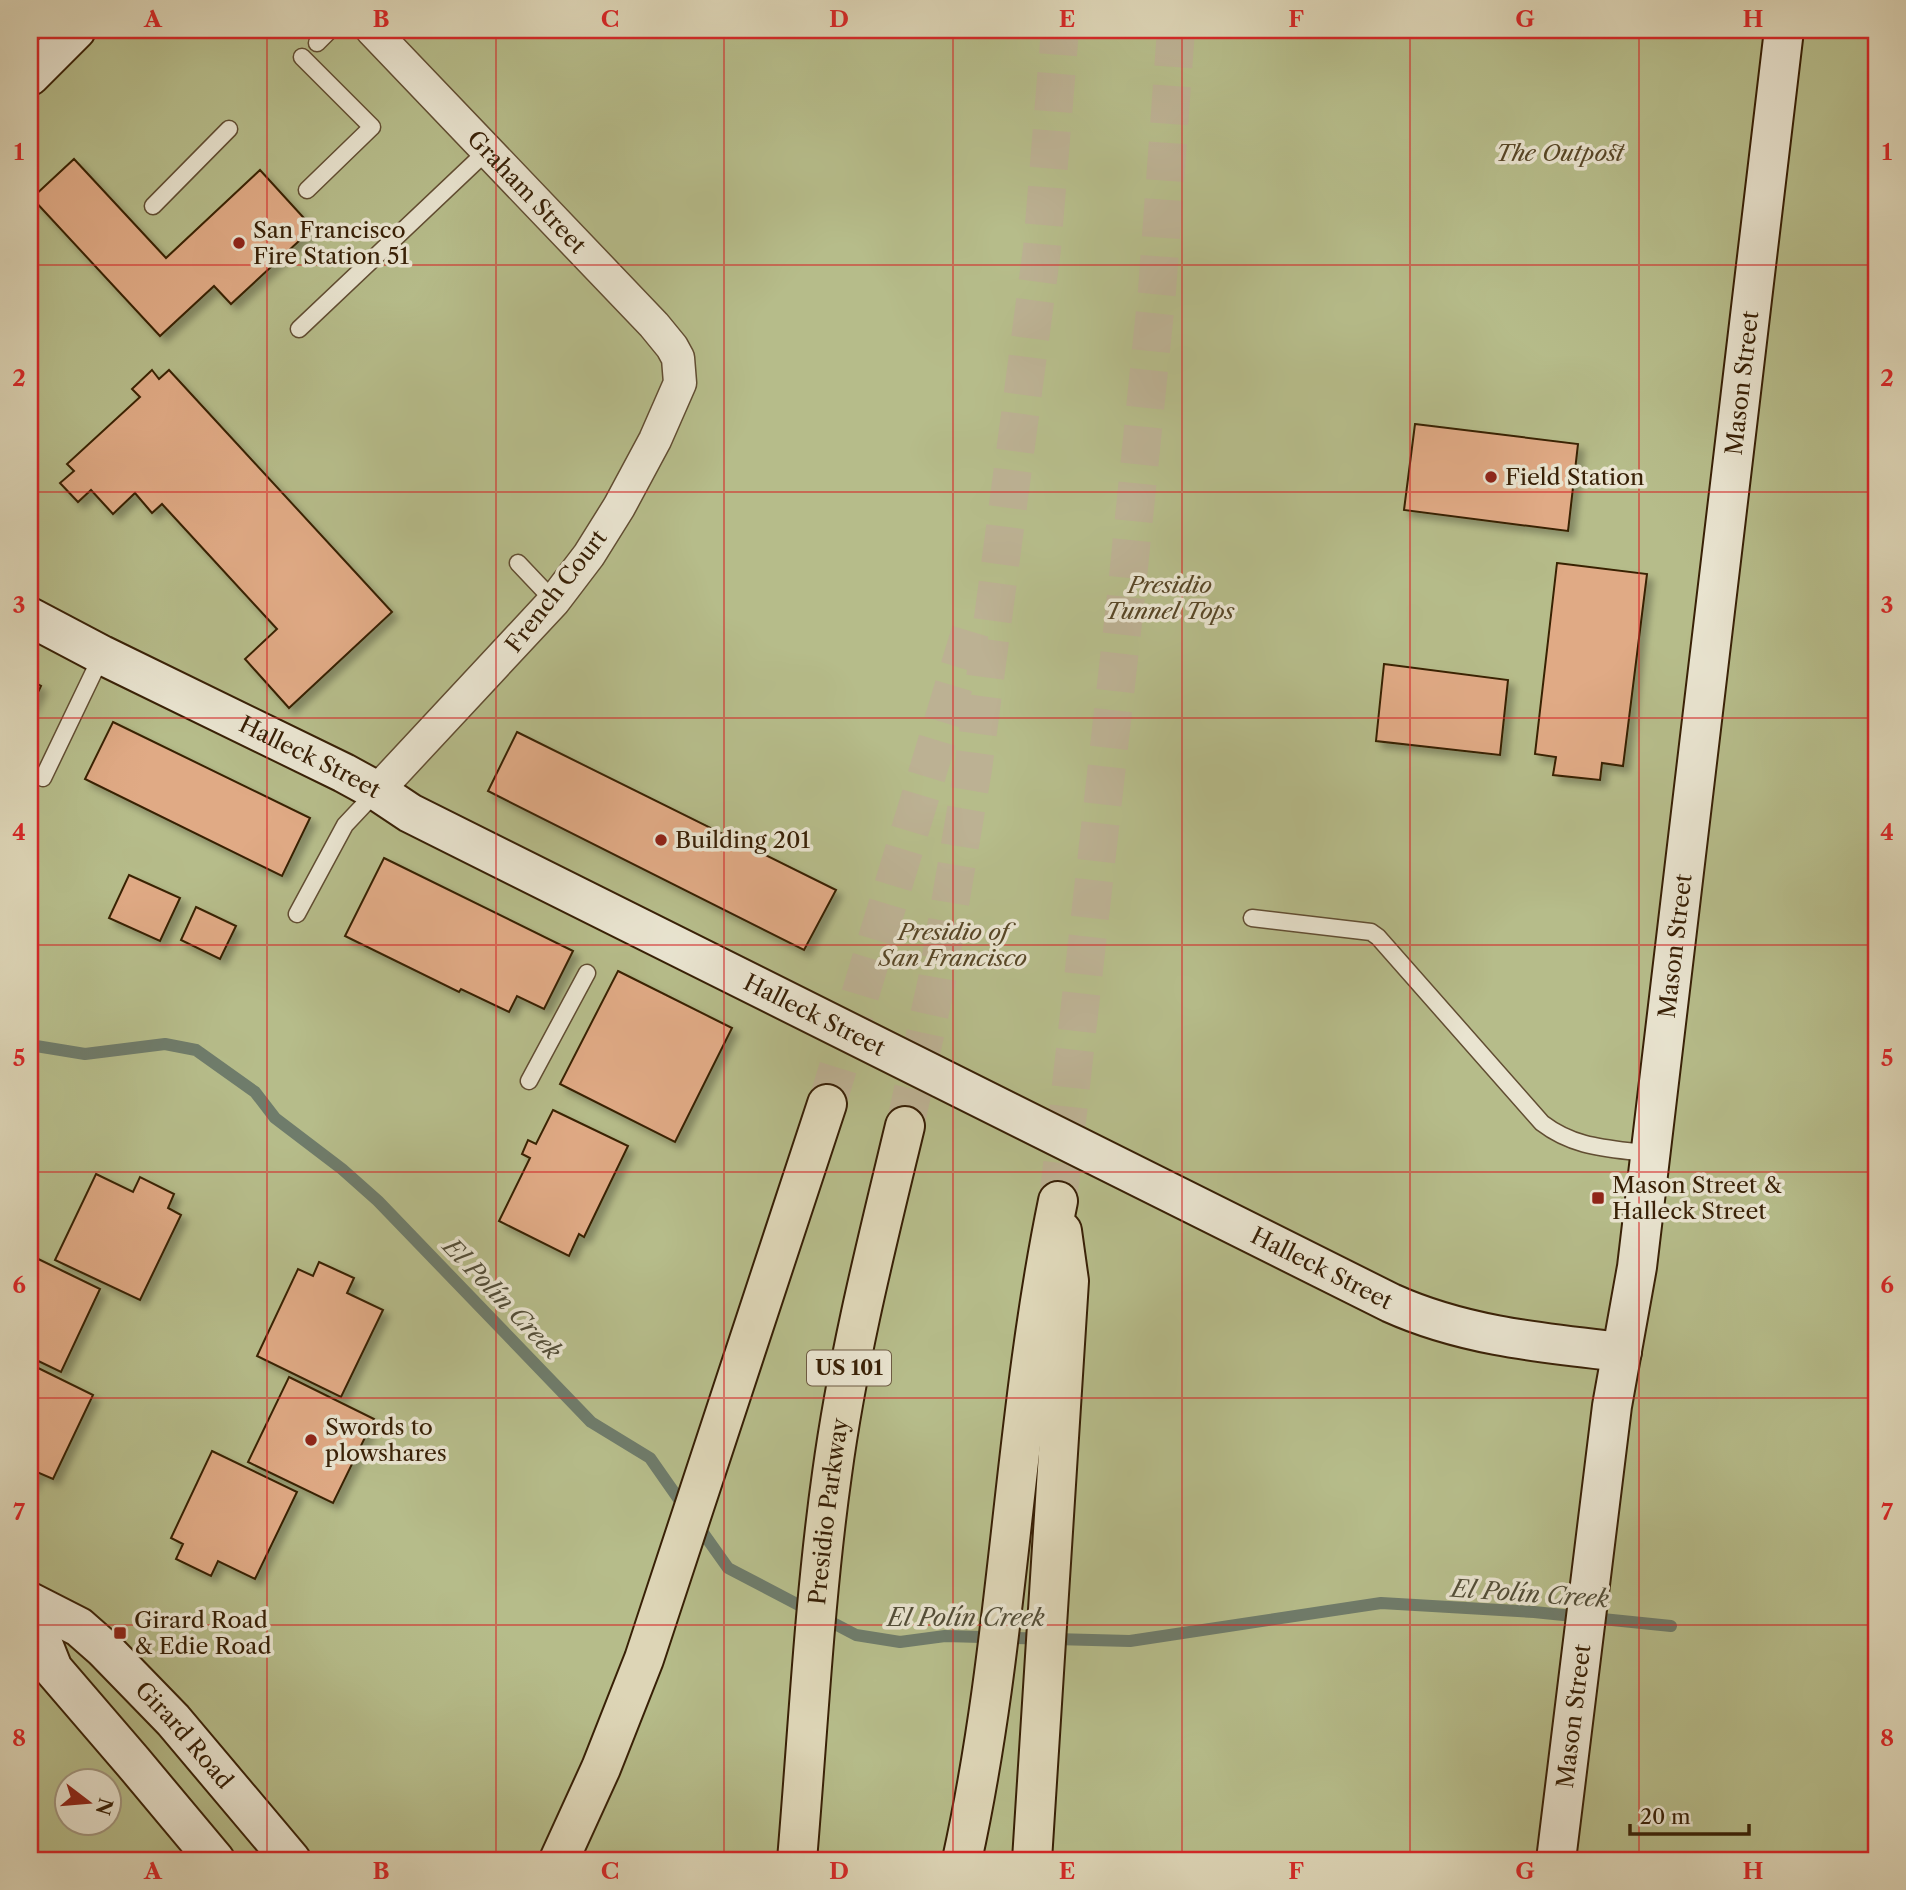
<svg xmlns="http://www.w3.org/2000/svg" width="1906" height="1890" viewBox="0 0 1906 1890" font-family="'Libre Caslon Text',serif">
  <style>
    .green { fill: #b6bc8a; stroke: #776e48; stroke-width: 2; fill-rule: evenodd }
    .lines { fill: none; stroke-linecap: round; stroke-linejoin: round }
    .stream { stroke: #6f7c6b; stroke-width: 12 }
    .building { fill: #e0aa85; stroke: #382006; stroke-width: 2; filter: url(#shadow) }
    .highway-tunnel { stroke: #bcb193; stroke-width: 38; stroke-dasharray: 38 19; stroke-linecap: butt }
    .lane-casing { stroke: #614d32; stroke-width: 19 }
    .street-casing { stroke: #614d32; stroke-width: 35 }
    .secondary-casing { stroke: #382006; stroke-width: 42 }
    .highway-casing { stroke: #382006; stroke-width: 42 }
    .lane { stroke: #e9e4d0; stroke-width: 16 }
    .street { stroke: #e9e4d0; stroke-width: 32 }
    .secondary { stroke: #e9e4d0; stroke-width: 38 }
    .highway { stroke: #ddd5b6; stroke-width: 38 }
    .grid { fill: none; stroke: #d62828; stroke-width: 2; stroke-opacity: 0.55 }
    .poi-dot { fill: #8f2418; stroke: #e9e4d0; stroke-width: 2.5 }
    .labels { text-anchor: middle; stroke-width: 7; stroke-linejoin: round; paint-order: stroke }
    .shield { fill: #e9e4d0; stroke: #6d5b43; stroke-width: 2 }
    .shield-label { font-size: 21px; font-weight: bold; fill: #382006 }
    .park-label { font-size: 23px; font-style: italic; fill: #584727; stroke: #e9e4d0 }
    .street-label { font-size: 23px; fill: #382006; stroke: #e9e4d0 }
    .poi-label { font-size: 23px; fill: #382006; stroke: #e9e4d0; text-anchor: start }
    .water-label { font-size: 24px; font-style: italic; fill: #534e38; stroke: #e9e4d0 }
    .neatline { fill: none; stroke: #d62828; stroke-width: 2.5 }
    .grid-label { font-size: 23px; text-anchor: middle; font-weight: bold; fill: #d62828 }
  </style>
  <defs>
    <filter id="shadow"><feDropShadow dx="6" dy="6" stdDeviation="3.5" flood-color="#0004"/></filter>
  </defs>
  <rect width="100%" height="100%" fill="#ddd5b6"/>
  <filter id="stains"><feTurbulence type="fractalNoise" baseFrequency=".00286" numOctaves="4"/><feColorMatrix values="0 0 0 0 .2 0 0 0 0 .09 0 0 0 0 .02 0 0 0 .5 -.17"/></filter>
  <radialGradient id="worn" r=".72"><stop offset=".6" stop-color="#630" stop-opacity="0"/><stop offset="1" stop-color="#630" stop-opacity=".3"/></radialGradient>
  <path class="green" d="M30 30H1876V1860H30ZM66 1782H108V1824H66Z"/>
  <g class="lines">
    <path class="stream" d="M30 1045 85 1054 165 1044 196 1050 255 1092 275 1118 342 1169 378 1201 591 1422 650 1458 685 1508
      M696 1523 728 1568 856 1635 900 1642 945 1636 1130 1641 1381 1603 1534 1612 1671 1626"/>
  </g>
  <path class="building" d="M74 159 166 258 260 170 313 228 231 304 214 286 160 336 32 198Z
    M152 370 159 379 169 370 392 612 289 708 245 659 277 629 162 504 152 513 135 493 113 514 91 490 78 502 60 483 74 471 67 464 140 397 132 389Z
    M1415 424 1578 444 1568 531 1404 510Z
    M1557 563 1647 574 1623 766 1602 763 1600 780 1553 775 1556 757 1535 754Z
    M1384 664 1508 680 1500 755 1376 741Z
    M30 680 41 686 30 709Z
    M113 722 310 818 282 876 85 779Z
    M517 732 836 890 804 950 488 791Z
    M384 858 573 951 544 1009 517 996 509 1012 461 989 459 992 345 936Z
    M129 875 180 898 160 941 109 918Z
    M196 907 236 926 220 959 181 940Z
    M618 971 732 1028 675 1142 560 1084Z
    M553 1110 628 1146 584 1237 579 1234 569 1256 499 1221 530 1158 522 1154 528 1140 536 1144Z
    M96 1174 133 1192 140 1177 174 1194 168 1208 181 1215 140 1300 55 1260Z
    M30 1255 100 1289 61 1372 30 1357Z
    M319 1262 354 1278 347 1293 383 1310 341 1397 257 1356 298 1269 313 1276Z
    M30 1364 93 1395 53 1479 37 1472 30 1487Z
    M289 1377 374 1419 333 1503 248 1462Z
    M212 1451 297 1492 255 1579 218 1561 211 1576 176 1559 183 1544 171 1538Z"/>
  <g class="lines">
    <path class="highway-tunnel" d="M827 1104 975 616
      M905 1126 937 980 973 769 1042 249 1060 30
      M1058 1201 1127 587 1157 291 1176 30"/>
    <defs>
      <path id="lane" d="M317 43 330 30
        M302 57 372 127 307 190
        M153 206 229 129
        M299 329 488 150
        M518 563 554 601
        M30 773 43 778 102 655
        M297 914 345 825 377 791
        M1252 918 1371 932 1378 937 1542 1123C1576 1149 1610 1148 1651 1154
        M529 1081 587 973"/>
      <g id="street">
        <path id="s1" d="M372 30 654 325 672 347 678 358 680 383 655 440 619 507 589 555 554 601 377 791"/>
      </g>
      <g id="secondary">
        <path d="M30 76 76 30"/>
        <path id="s2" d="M30 617 102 655 344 773 377 791 410 813 1391 1303C1464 1336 1542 1343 1622 1352"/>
        <path id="s3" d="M30 1602 79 1627 104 1649 173 1720 291 1860"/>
        <path d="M30 1611 53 1669 133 1762 215 1860"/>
        <path id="s4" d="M1556 1860 1612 1406 1637 1267 1784 30"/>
      </g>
      <g id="highway">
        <path d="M559 1860 601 1768 644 1659 827 1104"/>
        <path id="s5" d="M797 1860C808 1732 814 1602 832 1474 848 1356 877 1242 905 1126"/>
        <path d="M962 1860C1010 1643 1013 1419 1058 1201"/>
        <path d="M1032 1860 1069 1281 1062 1231"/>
      </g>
    </defs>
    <use href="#lane" class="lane-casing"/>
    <use href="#street" class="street-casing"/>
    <use href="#secondary" class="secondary-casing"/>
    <use href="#highway" class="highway-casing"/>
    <use href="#lane" class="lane"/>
    <use href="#street" class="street"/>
    <use href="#secondary" class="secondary"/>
    <use href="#highway" class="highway"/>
  </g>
  <path class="grid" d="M267 30V1860M496 30V1860M724 30V1860M953 30V1860M1182 30V1860M1410 30V1860M1639 30V1860M30 265H1876M30 492H1876M30 718H1876M30 945H1876M30 1172H1876M30 1398H1876M30 1625H1876"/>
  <g class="poi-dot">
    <circle cx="239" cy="243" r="7"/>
    <circle cx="1491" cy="477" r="7"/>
    <circle cx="661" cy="840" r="7"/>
    <rect x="1591" y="1191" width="14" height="14" rx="3.5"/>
    <circle cx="311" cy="1440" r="7"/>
    <rect x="113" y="1626" width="14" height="14" rx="3.5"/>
  </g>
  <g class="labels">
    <rect class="shield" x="807" y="1350.5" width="84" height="35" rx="5"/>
    <g class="shield-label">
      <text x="849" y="1375">US 101</text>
    </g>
    <g class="park-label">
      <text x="1560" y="161">The Outpost</text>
      <text x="1170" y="593">Presidio<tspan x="1170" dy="26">Tunnel Tops</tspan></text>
      <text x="953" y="940">Presidio of<tspan x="953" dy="26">San Francisco</tspan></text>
    </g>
    <g class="street-label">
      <text dy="8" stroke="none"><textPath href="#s1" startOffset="224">Graham Street</textPath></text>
      <text dy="8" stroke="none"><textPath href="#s4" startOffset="1489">Mason Street</textPath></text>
      <text transform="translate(556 591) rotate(-52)" y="8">French Court</text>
      <text dy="8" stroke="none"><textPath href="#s2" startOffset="313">Halleck Street</textPath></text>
      <text dy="8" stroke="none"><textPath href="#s4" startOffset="922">Mason Street</textPath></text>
      <text dy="8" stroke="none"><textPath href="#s2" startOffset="880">Halleck Street</textPath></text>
      <text dy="8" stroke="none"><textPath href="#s2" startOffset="1447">Halleck Street</textPath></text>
      <text dy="8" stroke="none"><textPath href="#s5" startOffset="350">Presidio Parkway</textPath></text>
      <text dy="8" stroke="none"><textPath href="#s4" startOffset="145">Mason Street</textPath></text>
      <text dy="8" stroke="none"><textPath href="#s3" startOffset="206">Girard Road</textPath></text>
    </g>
    <g class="poi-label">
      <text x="253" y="238">San Francisco<tspan x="253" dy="26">Fire Station 51</tspan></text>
      <text x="1505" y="485">Field Station</text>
      <text x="675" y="848">Building 201</text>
      <text x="1612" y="1193">Mason Street &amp;<tspan x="1612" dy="26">Halleck Street</tspan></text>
      <text x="325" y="1435">Swords to<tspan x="325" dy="26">plowshares</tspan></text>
      <text x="134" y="1628">Girard Road<tspan x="134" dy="26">&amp; Edie Road</tspan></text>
    </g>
    <g class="water-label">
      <text transform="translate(502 1299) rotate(46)" y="8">El Polín Creek</text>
      <text transform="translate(1530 1594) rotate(4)" y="8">El Polín Creek</text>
      <text x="966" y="1626">El Polín Creek</text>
    </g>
  </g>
  <rect width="1906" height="1890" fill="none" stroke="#ddd5b6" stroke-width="77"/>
  <g transform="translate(88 1802) rotate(106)"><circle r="33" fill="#e9e4d0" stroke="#a2967f" stroke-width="2"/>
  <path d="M0-5L12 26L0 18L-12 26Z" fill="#8f2418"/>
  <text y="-10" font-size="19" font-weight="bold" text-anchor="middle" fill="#382006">N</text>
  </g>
  <path d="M1630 1824v10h119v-10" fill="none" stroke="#382006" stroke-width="3.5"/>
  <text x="1640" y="1824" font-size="21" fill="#382006" stroke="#e9e4d0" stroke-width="5" paint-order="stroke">20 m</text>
  <rect x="38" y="38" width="1830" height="1814" class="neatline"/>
  <g class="grid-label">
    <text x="153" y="27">A</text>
    <text x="381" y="27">B</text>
    <text x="610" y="27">C</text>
    <text x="839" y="27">D</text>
    <text x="1067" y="27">E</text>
    <text x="1296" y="27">F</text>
    <text x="1525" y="27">G</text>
    <text x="1753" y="27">H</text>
    <text x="19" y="160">1</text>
    <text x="1887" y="160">1</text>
    <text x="19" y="386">2</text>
    <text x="1887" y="386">2</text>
    <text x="19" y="613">3</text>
    <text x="1887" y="613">3</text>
    <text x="19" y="840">4</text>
    <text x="1887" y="840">4</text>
    <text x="19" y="1066">5</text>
    <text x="1887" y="1066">5</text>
    <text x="19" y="1293">6</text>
    <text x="1887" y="1293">6</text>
    <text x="19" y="1520">7</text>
    <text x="1887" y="1520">7</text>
    <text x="19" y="1746">8</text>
    <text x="1887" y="1746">8</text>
    <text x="153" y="1879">A</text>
    <text x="381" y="1879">B</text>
    <text x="610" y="1879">C</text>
    <text x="839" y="1879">D</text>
    <text x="1067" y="1879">E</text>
    <text x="1296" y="1879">F</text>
    <text x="1525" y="1879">G</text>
    <text x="1753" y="1879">H</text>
  </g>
  <rect width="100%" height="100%" filter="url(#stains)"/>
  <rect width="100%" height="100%" fill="url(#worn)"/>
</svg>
